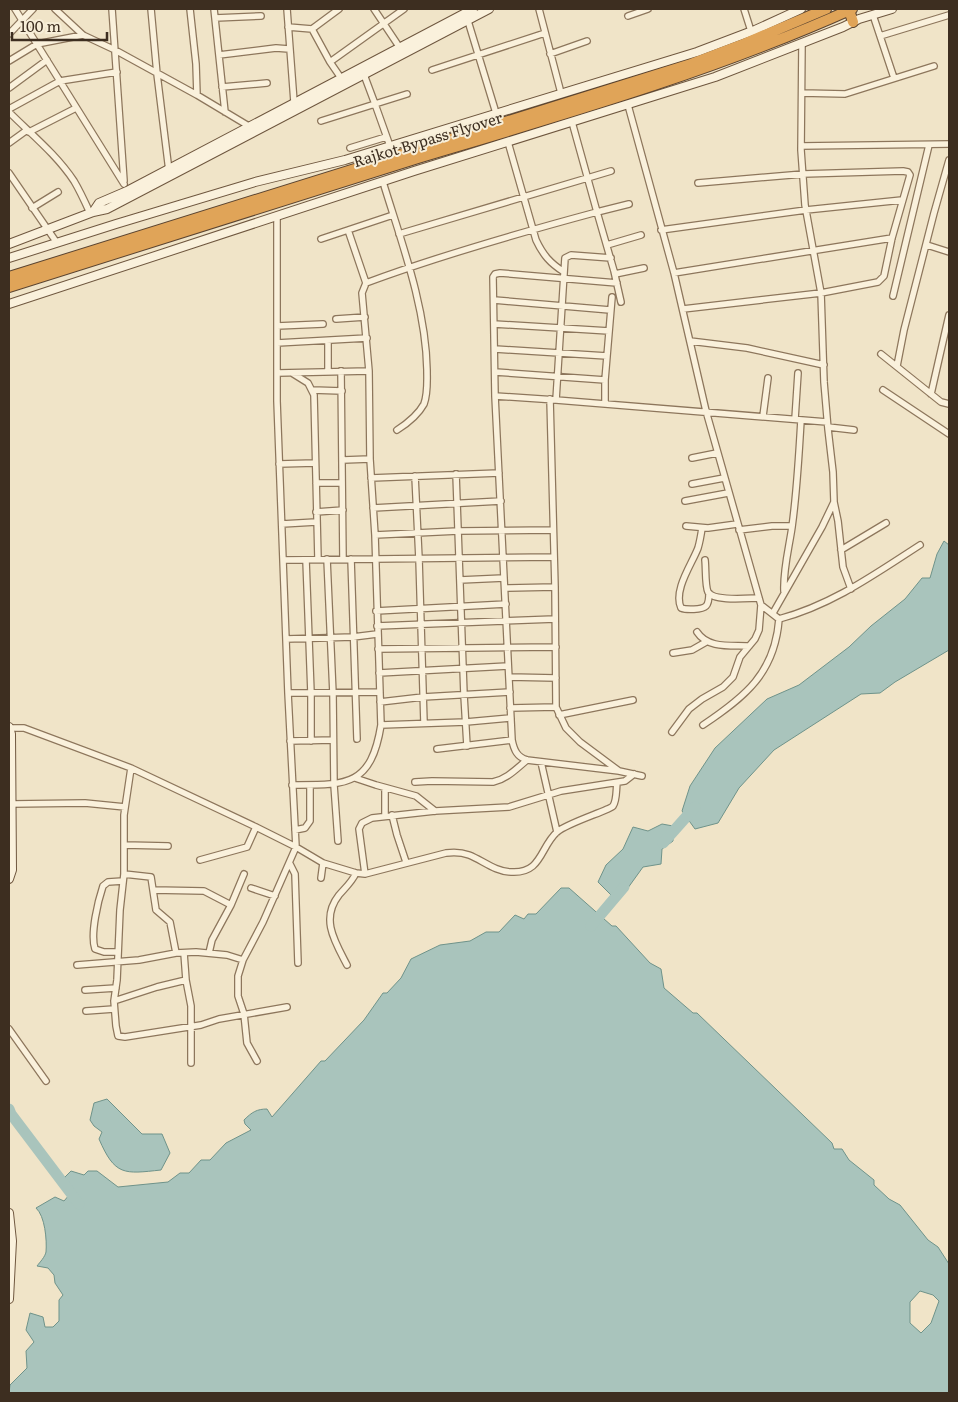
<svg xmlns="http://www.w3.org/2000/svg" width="958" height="1402" viewBox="0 0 958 1402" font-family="Literata,serif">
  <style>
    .water { fill: #a9c4bc; stroke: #6f938a; fill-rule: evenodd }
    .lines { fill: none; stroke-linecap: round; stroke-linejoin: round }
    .river { stroke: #a9c4bc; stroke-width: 11 }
    .street-casing { stroke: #8d765c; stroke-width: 8 }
    .secondary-casing { stroke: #6f573f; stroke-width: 10 }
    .highway-casing { stroke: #5b4430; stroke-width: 12 }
    .street { stroke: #faf1dc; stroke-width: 5.5 }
    .secondary { stroke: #faf1dc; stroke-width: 8 }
    .highway { stroke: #e0a458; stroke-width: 10 }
    .labels { text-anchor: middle; stroke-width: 4; stroke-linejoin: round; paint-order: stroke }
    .street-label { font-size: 15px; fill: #3d2e20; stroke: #f7eed8 }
  </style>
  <rect width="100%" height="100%" fill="#f0e4c8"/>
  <path class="water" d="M944 541 949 545V650L895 682 880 693 861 694 774 750 739 788 718 823 695 829 682 811 690 786 715 748 767 699 799 685 849 647 871 626 905 599 922 578H930L937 554Z
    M662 824 673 826V841L662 849 661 864 643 867 625 892 615 899 598 882 606 865 623 849 633 827 648 831Z
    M561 888H569L612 926H616L650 963 661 969 664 988 693 1013H697L832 1143 834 1149H842L849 1160 874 1180V1185L889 1199 900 1205 928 1240 938 1247 949 1264V1393H9L10 1385 27 1368 26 1351 34 1342 26 1330 30 1313 43 1317 45 1327H53L59 1321V1300L63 1295 55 1283 54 1275 48 1268 37 1266C40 1262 45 1257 46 1252 47 1240 45 1216 36 1208L55 1197 64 1201 70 1194 65 1177 71 1171 84 1175 88 1171H97L118 1187 168 1182 180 1173H189L201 1160H210L226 1143 251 1130 245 1124 244 1120C252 1112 257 1109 267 1109L272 1117 321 1061H325L364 1020 383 993H387L401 978 411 959 440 945 470 941 486 932H499L515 915 524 919 528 914H536ZM920 1291 933 1295 939 1301 931 1323 921 1333 910 1323V1302Z
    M107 1099 142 1134H162L170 1153 161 1170C124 1174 115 1176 99 1139L102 1132 94 1126 90 1120 94 1103Z"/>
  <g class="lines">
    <path class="river" d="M663 843 695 807
      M591 926 624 887
      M9 1109 11 1114 79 1204"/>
    <defs>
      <path id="street" d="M15 9 124 184
        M55 9 83 35 115 50 197 95
        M112 9 124 181
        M151 9 157 74 169 171
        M190 9 196 64 197 95 252 128
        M214 9 225 112
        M287 9 294 102 295 106
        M339 9 312 29 330 62 341 78
        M374 9 402 51
        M539 9 561 93
        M744 9 751 31
        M873 15 894 78
        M628 16 648 9
        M215 18 261 16
        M468 21 496 113
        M288 27 312 29
        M9 34 33 9
        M880 36 949 15
        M550 54 587 41
        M219 55 276 48 289 49
        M9 61 37 44 83 35
        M330 62 404 9
        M432 70 545 33
        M363 72 375 104 407 94
        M222 87 267 83
        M9 88 47 60
        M802 93 845 94 934 66
        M628 105 674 273 706 411 761 605 779 619
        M9 109 60 81 117 72
        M9 112C31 134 57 155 74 181 80 191 85 202 90 213
        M321 121 375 104 390 146
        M29 132 76 108
        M508 142 536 240C543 255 550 263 564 272
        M9 143 27 130
        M801 146 949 144
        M350 148 386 137
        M9 173 57 243
        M383 182C401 241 426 307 427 370 427 381 428 393 424 404 418 415 408 423 397 430
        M32 208 58 192
        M348 230 366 283
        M661 230 806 210 902 200
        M399 234 611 171
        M321 239 393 215
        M607 245 641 235
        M927 245 949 252
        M674 273 892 238
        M615 274 644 268
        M893 296 929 145
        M494 300 610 310
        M621 302 614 271 597 212 629 204
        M683 309 821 293 878 282 884 276 892 238 910 175 908 172 903 171 803 174 698 183
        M336 319 365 317
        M494 324 609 331
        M277 326 323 324
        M328 341V372
        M690 341 747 348 824 365
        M277 343 367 338
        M495 349 607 356
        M881 354 941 402 949 404
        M897 366 904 330 934 213 949 160
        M341 371 343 559
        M495 372 605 380V404
        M278 373 369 371
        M292 373 308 383 314 395 318 559
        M605 380 612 297
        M312 390 342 391
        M883 390 949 434
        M931 394 949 315
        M495 396 493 277 495 274 500 273 617 283
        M550 399 555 587 556 707 566 728 580 742 619 771
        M556 400 565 258 571 255 611 258
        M763 416 768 378
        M795 419 798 373
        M828 427 854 430
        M692 458 717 453
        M343 460 370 459
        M279 464 315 463
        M456 474 464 695 467 746
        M415 476 419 559 424 723
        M371 478 499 473
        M316 483H342
        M692 484 724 478
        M685 501 728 493
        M834 502 838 521 843 567 851 589
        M373 508 501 501
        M316 512 343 510
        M282 524 316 522
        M686 526 708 528 737 524
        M702 528C701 535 700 541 698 548 692 564 673 590 681 608 686 610 702 610 706 606 709 603 709 597 709 593
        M739 530 772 526H792
        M375 535 458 531 553 530
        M841 550 886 523
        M327 559 333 694 334 785 338 841
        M351 559 357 739
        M283 560 554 557
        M306 560 311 693V741
        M705 560C706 568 705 586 708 592 714 602 749 598 759 598
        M460 580 504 578
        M505 588 555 587
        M784 591C783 570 789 548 792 527 797 491 799 455 801 420
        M376 611 506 604
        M773 613 822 527 834 502 833 472 828 429 824 382 821 293 805 205 801 150 802 43
        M779 619C832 605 875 574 920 545
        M377 626 555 619
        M697 632C708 649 731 645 749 646
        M286 639 353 637 377 634
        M378 649 556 647
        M673 653 692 650 706 642
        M379 673 508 666
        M509 677 556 678
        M288 693 380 692
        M380 702 423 697 510 692
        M510 708 556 707
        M559 715 633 700
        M381 725 466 722 511 718
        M703 725C745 697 775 673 779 619
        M9 728H24L131 768 256 827 296 847 323 863 356 873 365 874 446 853C453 852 461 852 469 855 482 860 496 872 511 872 542 874 540 847 557 832 567 823 610 810 613 806 617 800 616 790 617 783
        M672 732 689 709 702 699 723 687 733 677 740 657 755 639 759 630 761 605
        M290 741 333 740
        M437 749 512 740
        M541 762 557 832
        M131 768 124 815V874L120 910 117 980 114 1001 116 1026 118 1036 125 1037 201 1025 219 1019 287 1007
        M642 776 619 771 527 760C517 757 514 750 512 740 506 625 501 511 495 396L556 400 827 422
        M355 778 376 785 416 796 435 811
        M415 782 432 781 493 782C507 779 516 769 527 760
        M292 785C346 785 371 787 381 725L375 535 370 459 369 371 362 293 366 283C441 255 519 233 597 212L572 122
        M385 788V816
        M12 804 85 803 125 807
        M392 815 397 835 406 862
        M295 830 305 828 310 821V785
        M124 845 168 846
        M200 860 247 847 256 827
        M290 864 295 874 298 963
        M124 874 151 877 156 910 170 922 176 953
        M365 874 359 829 362 823 372 818 435 811 509 807 561 791 625 781 634 774
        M321 878 323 863
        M251 888 275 896
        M153 890 204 891 231 905
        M118 952H104L95 949C90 934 98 901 103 886L108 882 123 881
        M184 953 186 980 191 1006V1063
        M209 953 212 940 231 905 244 874
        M77 965 139 960 176 953 196 952 227 955 243 960
        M347 965C335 942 320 919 339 895 345 888 352 882 356 873
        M85 990 116 988
        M114 1001 157 987 186 980
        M86 1011 114 1009
        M9 1029 46 1081
        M257 1061 247 1043 244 1014 238 996V976L243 960 263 922 296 847 288 693 277 401V216"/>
      <path id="secondary" d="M93 212 99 203 127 191 473 9
        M9 244 93 212 107 209 489 9
        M9 258 116 224 255 182 345 160 697 52 755 30 801 9
        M9 304 414 171 715 77 843 27 859 19 892 9
        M9 727 11 734 12 870 9 879
        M9 1213 12 1241 9 1299"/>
      <path id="highway" d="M849 10 853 22
        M9 277 691 64 741 45 826 9
        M9 287C145 244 281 200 418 158 565 114 712 72 852 9"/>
    </defs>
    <use href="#street" class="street-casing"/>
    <use href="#secondary" class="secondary-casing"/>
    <use href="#highway" class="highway-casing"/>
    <use href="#street" class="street"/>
    <use href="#secondary" class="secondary"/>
    <use href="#highway" class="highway"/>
  </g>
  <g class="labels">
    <g class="street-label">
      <text transform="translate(428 140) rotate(-17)" y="5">Rajkot Bypass Flyover</text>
    </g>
  </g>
  <rect width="958" height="1402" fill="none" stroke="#3d2e20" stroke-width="20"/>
  <path d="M12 32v8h95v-8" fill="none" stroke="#3d2e20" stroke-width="2.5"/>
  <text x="20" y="32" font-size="15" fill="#3d2e20" stroke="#f7eed8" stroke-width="4" paint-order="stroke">100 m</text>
</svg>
